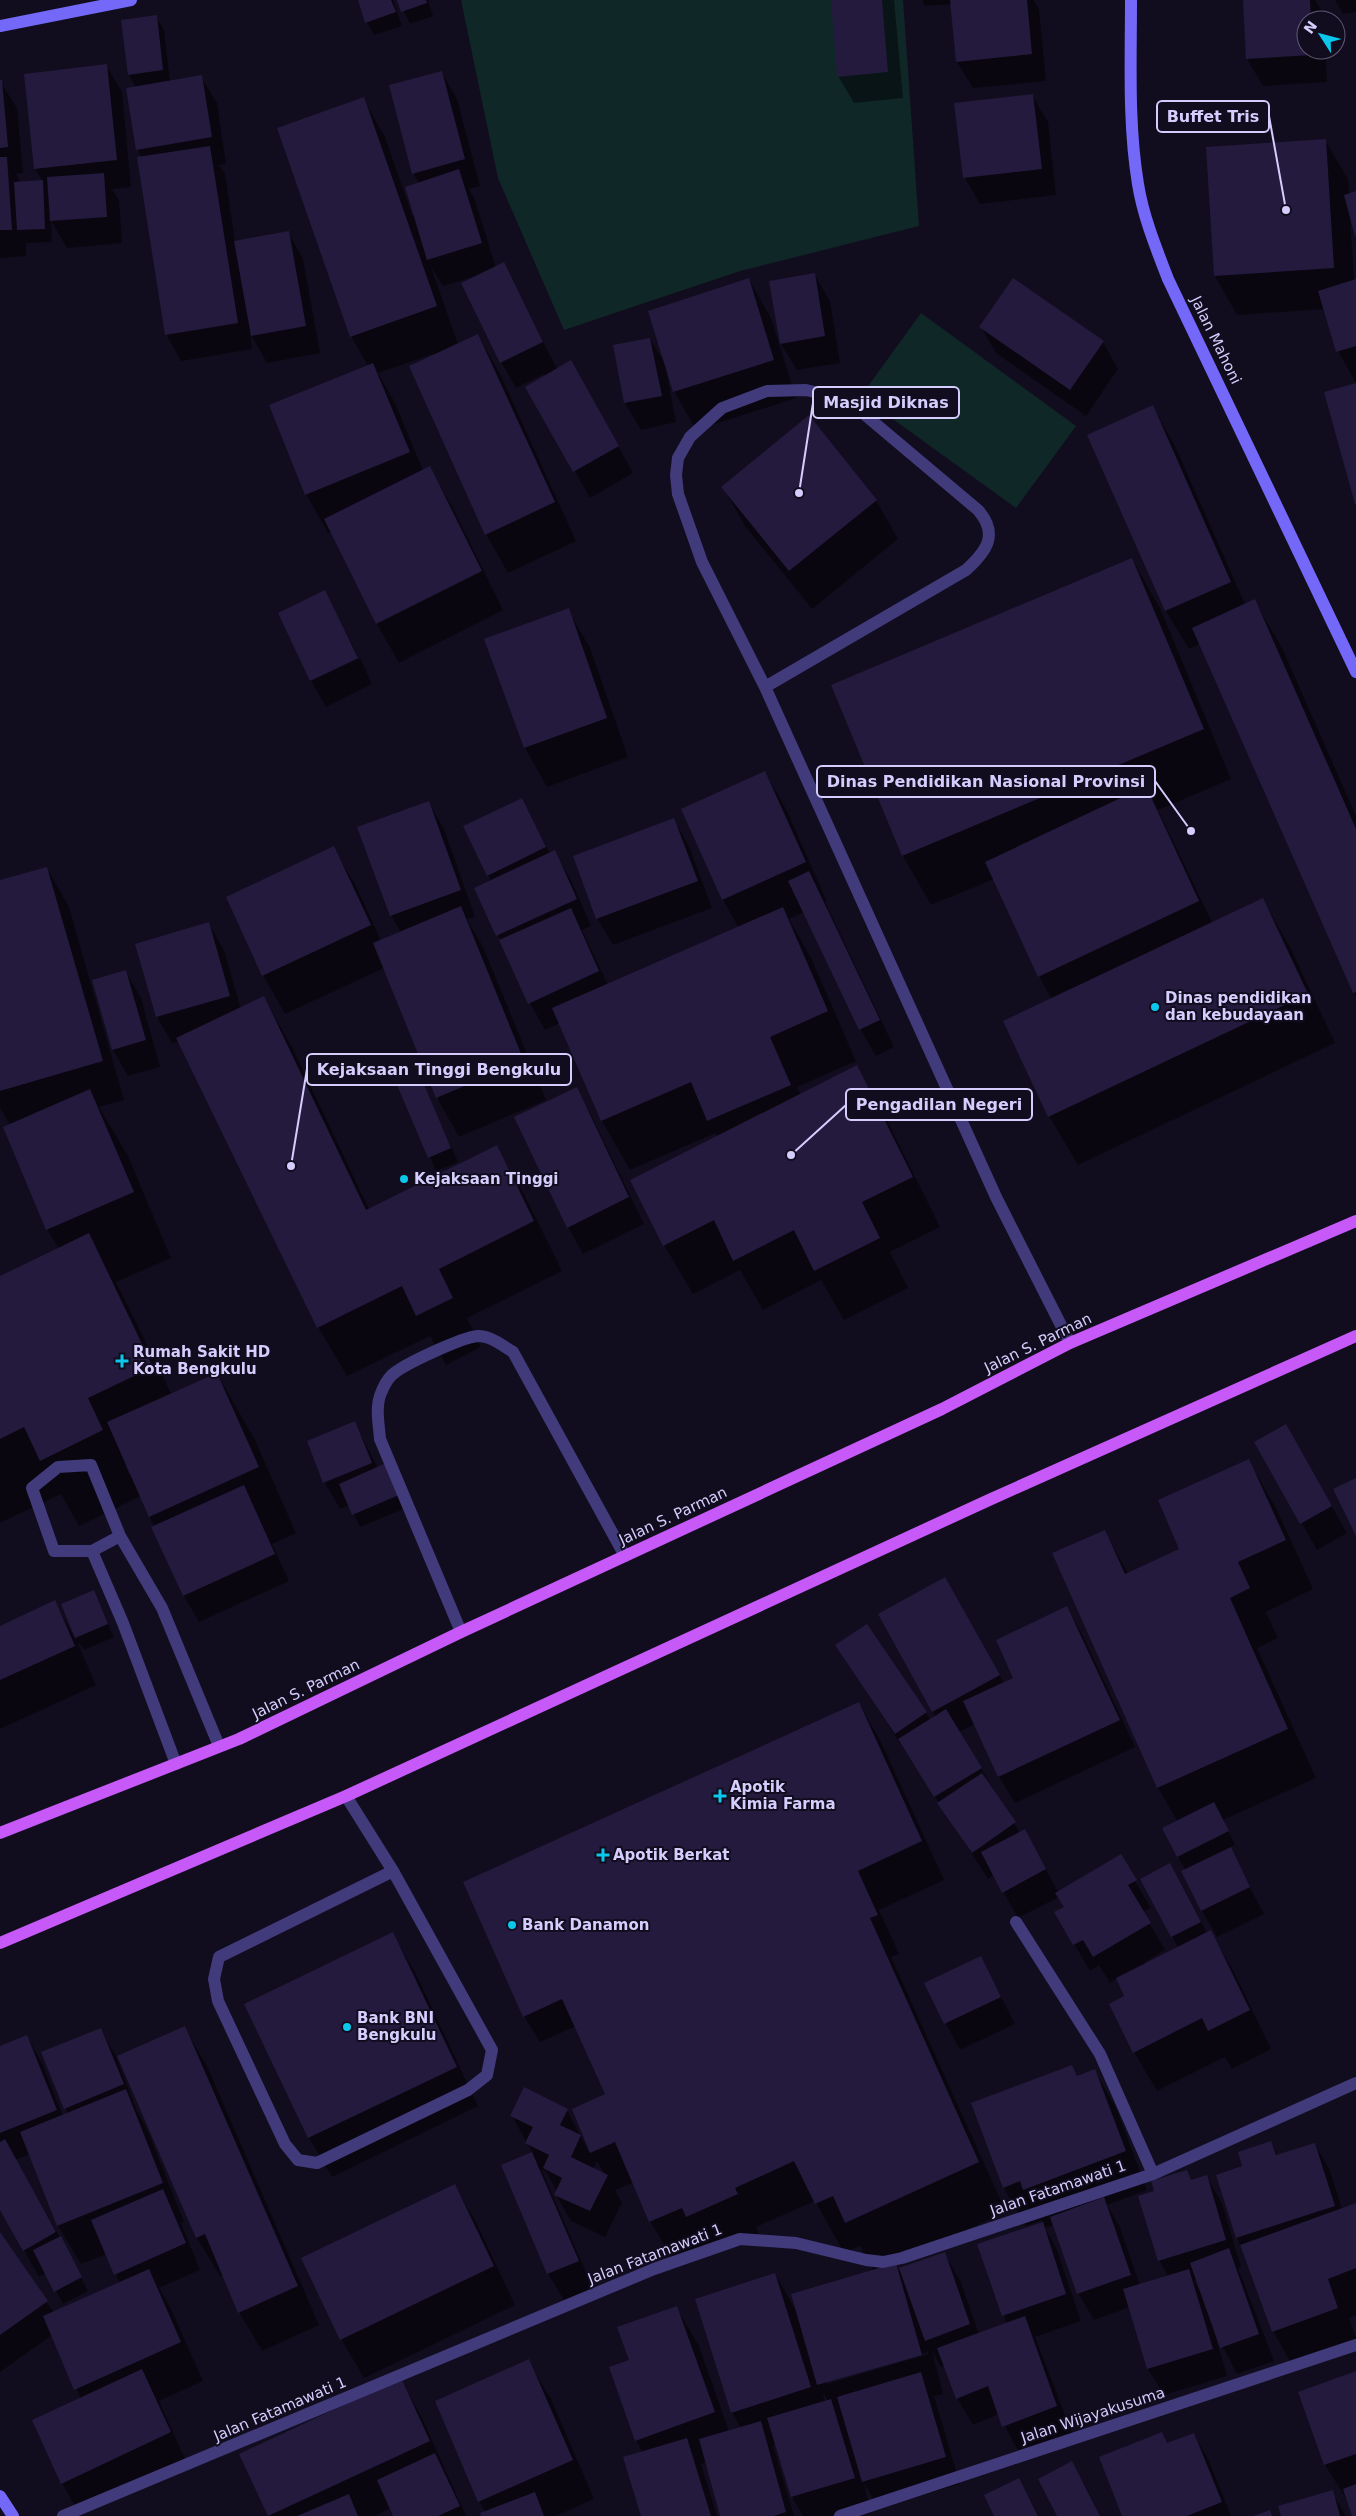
<svg xmlns="http://www.w3.org/2000/svg" width="1356" height="2516" viewBox="0 0 1356 2516" font-family="'DejaVu Sans',sans-serif">
  <style>
    .green { fill: #102728 }
    .shadow { fill: #0007; fill-rule: evenodd }
    .building { fill: #241a3e }
    .lines { fill: none; stroke-linecap: round; stroke-linejoin: round }
    .lane { stroke: #413a7b; stroke-width: 12 }
    .street { stroke: #413a7b; stroke-width: 12 }
    .secondary { stroke: #7468f8; stroke-width: 12 }
    .primary { stroke: #c659f8; stroke-width: 12 }
    .poi-dot { fill: #0ac7eb; stroke: #110d1e; stroke-width: 2 }
    .labels { text-anchor: middle; stroke-width: 4; stroke-linejoin: round; paint-order: stroke }
    .street-label { font-size: 15px; fill: #d5cdfd; stroke: #110d1e }
    .poi-label { font-size: 15px; font-weight: bold; fill: #d5cdfd; stroke: #110d1e; text-anchor: start }
    .leader { fill: none; stroke: #d5cdfd; stroke-width: 2 }
    .callout-dot { fill: #d5cdfd; stroke: #110d1e; stroke-width: 2 }
    .callout { fill: #110d1e; stroke: #d5cdfd; stroke-width: 2 }
    .callout-label { font-size: 16px; text-anchor: middle; font-weight: bold; fill: #d5cdfd }
  </style>
  <rect width="100%" height="100%" fill="#110d1e"/>
  <path class="green" d="M461 0H903L919 226 740 271 564 330 498 178Z
    M921 313 1076 426 1016 508 861 396Z"/>
  <path class="shadow" d="M359 0H393L402 26 374 35 367 22Z
    M398 0H428L433 16 410 24Z
    M832 0H894L903 98 854 103 838 76Z
    M922 0H1036H1034L1039 9 1046 81 973 88 957 62 952 4 925 6Z
    M1244 0H1315L1324 14V20H1306V50H1325L1327 82 1263 86 1247 59Z
    M1335 0H1356V12L1343 14Z
    M156 17 164 30 170 82 201 77 217 103 226 164 219 165 225 174 235 242 288 232 303 259 320 353 267 363 250 333 252 349 181 361 166 334 142 158 137 149 136 88 129 75Z
    M106 65 122 92 131 187 112 189 119 200 122 243 67 248 51 221 52 242 26 243V256L0 258V81L17 108 23 173 16 174 21 183 43 182 35 169 25 75Z
    M442 73 457 99 480 186 469 189 474 197 496 268 504 264 557 369 586 388 633 473 590 498 527 387 545 376 544 374 516 388 501 362 476 276 443 286 431 267 458 344 478 335 500 374 576 541 508 573 486 534 433 354 378 373 395 403 423 471 429 468 452 506 503 610 399 663 377 624 331 532 328 533 306 494 368 366 351 336 363 99 385 137 412 215 415 214 419 183 414 174 391 86Z
    M1032 95 1048 122 1056 195 980 204 965 178Z
    M1325 140 1348 179 1349 195 1356 192V233L1350 216 1354 281H1356V383L1338 351 1325 309 1237 315 1215 276 1207 148Z
    M814 274 830 301 840 363 797 370 781 344Z
    M749 280 771 318 796 398 696 430 674 391 668 374 667 375 676 422 641 430 625 403 614 346 650 339 666 365Z
    M981 327 1103 342 1118 369 1086 416 996 353Z
    M1153 407 1175 446 1245 604 1254 600 1283 650 1356 816V996L1200 644 1189 649 1166 611 1089 435Z
    M723 487 876 500 898 539 812 609 745 526Z
    M1132 559 1160 608 1231 779 1158 810 1213 924 1263 900 1291 949 1335 1043 1078 1165 1049 1116 1052 1000 1039 976 994 879 931 905 903 856 832 686Z
    M325 592 358 656 311 681 280 614Z
    M568 610 590 648 628 757 547 787 525 748 486 640Z
    M360 658 372 684 326 707 311 681Z
    M765 772 787 811 827 902H825L894 1047 876 1056 860 1029 804 912 789 919 811 958 856 1061 797 1087 801 1095 857 1067 885 1116 940 1227 890 1252 908 1288 844 1320 821 1280 763 1310 740 1270 693 1294 664 1245 718 1137 716 1133 630 1170 602 1121 560 1023 545 1030 530 1003 476 888 491 881 464 827 522 799 550 854 554 852 570 878 591 926 582 930 608 985 739 928 723 900 683 809Z
    M429 803 444 829 475 917 467 919 483 947 546 1100 459 1137 437 1098 384 968 285 1014 263 975 333 848 356 886 381 941 401 933 391 915Z
    M674 820 689 846 712 908 613 945 597 918 575 857Z
    M47 868 69 907 124 1100 99 1107 128 1156 171 1258 116 1282 172 1395 217 1374 255 1440 296 1533 272 1544 289 1581 199 1622 184 1596 141 1496 79 1526 61 1494 0 1523V1277L59 1249 47 1229 10 1125 0 1108V882ZM127 1463 131 1473 129 1474 125 1465Z
    M209 924 224 950 241 1009 264 998 292 1047 369 1209 496 1146 525 1196 562 1271 467 1318 481 1347 446 1365 430 1336 347 1376 318 1327 180 1042 172 1043 157 1017 136 945Z
    M126 972 141 998 160 1067 128 1076 113 1050 94 981Z
    M419 1077 458 1162 436 1171 399 1085Z
    M576 1088 591 1115 644 1224 583 1254 568 1227Z
    M354 1422 378 1468 386 1465 406 1508 360 1527 349 1505 340 1509 325 1483 308 1442Z
    M1256 1443 1301 1452 1347 1533 1317 1550Z
    M1249 1461 1277 1510 1313 1589 1266 1612 1278 1638 1257 1648 1316 1778 1223 1820 1235 1845 1229 1848 1264 1914 1217 1937 1202 1911 1183 1871 1185 1870 1164 1829 1178 1822 1158 1788 1053 1554 1104 1531 1128 1573 1181 1549Z
    M94 1592 114 1637 84 1650 79 1643 78 1644 96 1685 0 1729V1627L54 1602 74 1636Z
    M960 1605 1004 1683 1015 1678 1067 1608 1082 1634 1135 1747 1015 1803 999 1777 975 1724 959 1732 1020 1833 1025 1830 1058 1892 1120 1856 1151 1908 1143 1912 1165 1950 1145 1962 1146 1964 1178 1948 1172 1936 1170 1864 1207 1933 1210 1932 1233 1970 1271 2049 1232 2069 1225 2057 1157 2091 1134 2052 1126 1996 1117 1978 1110 1983 1099 1965 1090 1971 1056 1913 1065 1907 1059 1897 1018 1918 994 1875 988 1879 837 1646 926 1712 930 1720 936 1717 880 1615Z
    M859 1703 881 1742 944 1880 879 1910 899 1954 891 1957 1006 2212 894 2263 899 2270 944 2253 960 2280 979 2334 1007 2324 979 2245 1044 2223 1042 2220 1026 2226 1004 2188 1072 2067 1078 2077 1095 2071 1117 2110 1147 2190 1107 2205 1119 2225 1140 2285 1168 2276 1159 2260 1155 2192 1186 2172 1192 2181 1206 2176 1222 2203 1241 2267 1238 2268 1274 2361 1237 2374 1218 2338H1216L1227 2376 1164 2395 1148 2369 1130 2307 1094 2320 1078 2293 1054 2225 1045 2228 1057 2250 1081 2321 1035 2337 1072 2433 1019 2453 999 2414 973 2425 957 2398 945 2365 941 2367 932 2351 943 2394 934 2396 960 2484 878 2508 864 2483 869 2505 831 2516H803L792 2497 776 2444 773 2445 794 2516H721L707 2462 701 2464 717 2516H643V2453L636 2440 630 2360 676 2307 699 2346 729 2431 741 2428 732 2413 775 2274 797 2312 874 2271 860 2246 844 2253 815 2201 756 2227 759 2233 709 2255 673 2260 650 2221 634 2182 615 2190 622 2203 605 2237 571 2221 556 2195 557 2191 546 2172 541 2169 593 2288 564 2300 548 2274 503 2166 533 2153 511 2115 567 2110 589 2152 607 2095 576 2026 540 2042 524 2016ZM597 2161 605 2175 593 2169ZM1198 2280 1200 2291 1194 2281ZM928 2352V2354L827 2384V2381ZM823 2394H824L828 2401 825 2402Z
    M392 1933 415 1972 478 2106 332 2177 309 2138 246 2004Z
    M981 1958 1015 2024 960 2050 925 1984Z
    M184 2027 207 2066 319 2325 262 2351 239 2312 223 2275 220 2276 197 2238 119 2056Z
    M100 2029 116 2056 137 2111 147 2129 184 2222 181 2223 200 2270 159 2288 171 2309 203 2381 159 2401 185 2459 77 2510 62 2483 81 2399 52 2335 0 2372V2235L54 2313 120 2283 107 2254 81 2264 58 2226 30 2154 15 2160 68 2251 88 2291 63 2304 46 2273 39 2277 0 2207V2048L27 2037 42 2063 63 2116 68 2114 43 2053Z
    M1271 2143 1278 2156 1315 2144 1330 2171 1342 2209 1356 2204V2315L1349 2318 1356 2338V2348L1295 2370 1273 2331 1237 2238 1217 2176 1244 2167Z
    M455 2186 477 2224 515 2305 364 2378 341 2339 303 2258Z
    M528 2361 551 2399 594 2499 556 2516H483L486 2512 479 2501Z
    M1356 2372V2516H1353L1349 2503 1325 2465Z
    M400 2379 422 2418 466 2516H395L391 2508 375 2516H269L240 2454Z
    M1194 2434 1209 2461 1231 2516H1123L1168 2444Z
    M1072 2463 1087 2489 1100 2516H1058Z
    M1019 2479 1039 2516H995Z
    M1332 2492 1346 2516H1283Z"/>
  <path class="building" d="M358 0H391L396 12 365 23Z
    M397 0H426L427 3 401 12Z
    M831 0H882L888 72 837 77Z
    M950 0H1027L1032 54 956 62Z
    M1243 0H1310L1311 20H1306V50H1312V55L1246 59Z
    M157 15 163 70 128 75 121 20Z
    M107 64 117 160 34 169 24 74Z
    M442 71 465 159 412 174 389 85Z
    M202 75 212 137 136 150 126 88Z
    M0 80H2L8 147 0 148Z
    M1033 94 1042 169 963 178 954 103Z
    M364 97 437 306 350 337 277 128Z
    M1326 139 1334 268 1214 276 1206 147Z
    M210 146 238 323 165 335 137 157Z
    M0 157H7L12 230H0Z
    M459 169 482 243 427 260 405 187Z
    M104 173 107 217 50 221 47 177Z
    M43 180 45 229 17 230 14 182Z
    M1356 191V236H1355L1344 195Z
    M289 231 306 326 251 336 234 241Z
    M504 262 543 342 500 363 461 283Z
    M815 273 825 336 780 344 769 281Z
    M749 278 774 360 673 392 648 311Z
    M1013 278 1104 341 1070 390 979 327Z
    M1356 279V346L1336 352 1318 291Z
    M478 334 555 502 485 535 409 366Z
    M650 338 662 396 624 403 613 345Z
    M571 360 619 446 573 472 525 387Z
    M373 363 410 452 305 495 269 405Z
    M1356 383V504H1355L1324 392Z
    M1153 405 1231 582 1165 611 1087 435Z
    M809 415 877 500 789 571 721 487Z
    M430 466 482 571 376 624 324 519Z
    M1132 558 1204 729 902 856 831 685Z
    M325 590 358 658 310 681 278 613Z
    M1255 599 1356 829V992L1353 993 1192 628Z
    M569 608 607 718 524 748 484 639Z
    M765 771 806 862 722 900 681 809Z
    M1146 786 1199 901 1038 977 985 862Z
    M522 798 546 847 487 876 463 826Z
    M429 801 461 890 390 916 357 827Z
    M674 818 698 881 596 919 573 856Z
    M334 846 371 925 262 976 226 897Z
    M555 850 577 899 496 936 474 888Z
    M47 867 103 1061 0 1091V880Z
    M809 871 880 1020 859 1030 788 881Z
    M1263 898 1308 994 1048 1117 1003 1021Z
    M461 906 524 1061 436 1098 373 943Z
    M783 907 828 1011 770 1037 791 1085 707 1121 691 1082 601 1121 552 1008Z
    M571 908 599 971 528 1004 499 940Z
    M209 922 230 996 156 1017 135 944Z
    M126 970 146 1040 112 1050 92 980Z
    M264 996 366 1210 497 1145 534 1221 439 1269 453 1298 416 1316 402 1286 317 1328 176 1038Z
    M857 1065 913 1177 862 1202 880 1238 814 1271 794 1230 733 1261 714 1220 663 1246 630 1180Z
    M420 1075 451 1148 428 1158 397 1085Z
    M577 1087 629 1197 567 1228 514 1117Z
    M90 1089 134 1192 46 1230 3 1127Z
    M89 1233 153 1367 88 1398 103 1430 40 1461 24 1427 0 1439V1276Z
    M217 1373 259 1467 149 1517 107 1422Z
    M355 1421 372 1463 323 1483 307 1441Z
    M1286 1424 1332 1506 1300 1524 1254 1442Z
    M1249 1459 1286 1540 1238 1562 1250 1588 1230 1598 1288 1729 1157 1788 1052 1553 1105 1530 1125 1574 1179 1549 1158 1500Z
    M386 1463 399 1495 352 1515 339 1484Z
    M1356 1478V1536L1333 1489Z
    M244 1485 275 1554 183 1596 151 1527Z
    M945 1577 1000 1675 932 1712 878 1614Z
    M94 1590 108 1624 75 1638 61 1604Z
    M55 1600 75 1646 0 1680V1626Z
    M1067 1606 1120 1720 998 1777 963 1701 1013 1678 996 1640Z
    M867 1624 927 1712 895 1734 835 1645Z
    M859 1702 922 1841 858 1871 878 1915 870 1918 979 2162 845 2223 833 2196 815 2204 794 2161 735 2188 738 2194 686 2217 682 2208 649 2222 615 2142 590 2153 572 2109 605 2094 562 1999 523 2017 463 1882Z
    M946 1709 982 1768 934 1797 898 1739Z
    M982 1773 1016 1822 972 1853 937 1803Z
    M1214 1802 1229 1831 1177 1857 1162 1828Z
    M1025 1829 1046 1869 1002 1893 981 1852Z
    M1231 1847 1250 1887 1201 1911 1181 1871Z
    M1121 1854 1137 1880 1128 1885 1151 1923 1093 1957 1083 1940 1073 1945 1054 1912 1064 1907 1055 1893Z
    M1170 1863 1201 1922 1171 1937 1140 1879Z
    M1211 1930 1250 2010 1208 2031 1202 2018 1133 2053 1109 2004 1124 1996 1116 1978Z
    M393 1932 457 2067 308 2138 244 2004Z
    M981 1956 1001 1997 944 2024 924 1983Z
    M185 2026 298 2286 238 2313 205 2234 196 2238 117 2056Z
    M101 2028 124 2084 64 2109 41 2052Z
    M27 2035 57 2110 0 2133V2046Z
    M1072 2065 1077 2076 1095 2069 1126 2151 1023 2190 1020 2181 1003 2188 971 2103Z
    M524 2087 568 2109 560 2125 581 2135 571 2157 608 2175 590 2211 554 2195 562 2178 543 2168 549 2155 525 2143 533 2127 510 2116Z
    M126 2089 163 2183 57 2226 20 2132Z
    M5 2139 56 2232 23 2251 0 2210V2142Z
    M1271 2141 1276 2155 1315 2143 1335 2206 1236 2238 1216 2175 1242 2166 1238 2152Z
    M532 2152 579 2261 547 2274 501 2165Z
    M1187 2170 1191 2180 1207 2175 1226 2240 1158 2261 1138 2196 1154 2191 1151 2181Z
    M455 2184 494 2266 340 2340 301 2258Z
    M163 2189 186 2243 114 2275 91 2220Z
    M1104 2197 1131 2275 1077 2294 1050 2217Z
    M1356 2203V2268L1328 2279 1338 2308 1272 2332 1240 2245Z
    M1043 2222 1066 2294 1002 2316 977 2244Z
    M0 2232 48 2301 0 2335Z
    M61 2236 82 2277 54 2292 33 2250Z
    M1229 2248 1259 2334 1220 2348 1190 2263Z
    M945 2252 970 2324 925 2341 899 2268Z
    M896 2263 922 2355 817 2385 791 2294Z
    M149 2269 181 2342 74 2390 43 2316Z
    M1189 2269 1213 2349 1147 2369 1123 2289Z
    M775 2273 811 2387 731 2413 695 2299Z
    M677 2306 715 2412 635 2441 609 2367 629 2360 617 2327Z
    M1025 2316 1057 2406 1002 2427 988 2386 956 2399 937 2348Z
    M529 2359 573 2460 478 2502 435 2401Z
    M142 2369 171 2432 61 2484 32 2420Z
    M1356 2371V2454L1324 2465 1298 2392Z
    M921 2372 946 2457 862 2482 837 2397Z
    M401 2378 430 2441 268 2516 239 2454Z
    M831 2399 855 2478 791 2497 767 2418Z
    M761 2421 786 2512 774 2516H720L699 2439Z
    M1162 2432 1167 2443 1194 2433 1222 2502 1187 2516H1122L1099 2457Z
    M687 2438 711 2516H641L623 2457Z
    M435 2453 460 2506 438 2516H393L377 2480Z
    M1072 2461 1100 2516H1057L1038 2479Z
    M1019 2478 1038 2516H994L984 2495Z
    M1356 2484V2516H1352L1343 2489Z
    M1333 2490 1340 2516H1281L1278 2506Z
    M535 2492 544 2516H481L480 2513Z
    M349 2494 358 2516H297Z
    M1270 2510 1272 2516H1253Z"/>
  <g class="lines">
    <path class="lane" d="M765 687 966 570C987 551 999 534 978 510L864 414 827 395 806 390 767 391 722 408 690 437 678 458 676 475 678 494 702 562 765 687 996 1197 1070 1343
      M92 1551 120 1536
      M461 1632 380 1439C379 1425 375 1407 381 1393 383 1388 387 1380 391 1376 401 1365 463 1337 478 1336 491 1336 503 1346 513 1352L625 1556
      M176 1764 123 1623 92 1551H54L32 1488 58 1467 91 1465 120 1536 162 1608 219 1746
      M346 1796 393 1871 492 2050 487 2075 468 2090 317 2163 298 2160 285 2144 218 2001 214 1979 219 1957 393 1871"/>
    <path class="street" d="M1016 1922 1100 2054 1153 2174
      M63 2516 654 2269 740 2239 796 2243 866 2260 883 2262 902 2258 1153 2174 1356 2083
      M840 2516 1356 2345"/>
    <path class="secondary" d="M1131 0C1131 61 1128 124 1138 184 1143 216 1156 248 1168 279L1356 672
      M0 26 131 0
      M0 2496 13 2516"/>
    <path class="primary" d="M0 1833 239 1739 461 1632 942 1409 1070 1343 1356 1221
      M0 1943 346 1796 989 1500 1356 1336"/>
  </g>
  <g class="poi-dot">
    <circle cx="1155" cy="1007" r="5"/>
    <circle cx="404" cy="1179" r="5"/>
    <path d="M119.5 1353.5h5v5h5v5h-5v5h-5v-5h-5v-5h5z"/>
    <path d="M717.5 1788.5h5v5h5v5h-5v5h-5v-5h-5v-5h5z"/>
    <path d="M600.5 1847.5h5v5h5v5h-5v5h-5v-5h-5v-5h5z"/>
    <circle cx="512" cy="1925" r="5"/>
    <circle cx="347" cy="2027" r="5"/>
  </g>
  <g class="labels">
    <g class="street-label">
      <text transform="translate(1216 340) rotate(64)" y="5">Jalan Mahoni</text>
      <text transform="translate(1038 1343) rotate(-26)" y="5">Jalan S. Parman</text>
      <text transform="translate(673 1516) rotate(-25)" y="5">Jalan S. Parman</text>
      <text transform="translate(306 1689) rotate(-26)" y="5">Jalan S. Parman</text>
      <text transform="translate(1058 2188) rotate(-19)" y="5">Jalan Fatamawati 1</text>
      <text transform="translate(655 2254) rotate(-21)" y="5">Jalan Fatamawati 1</text>
      <text transform="translate(280 2409) rotate(-23)" y="5">Jalan Fatamawati 1</text>
      <text transform="translate(1093 2415) rotate(-18)" y="5">Jalan Wijayakusuma</text>
    </g>
    <g class="poi-label">
      <text x="1165" y="1003">Dinas pendidikan<tspan x="1165" dy="17">dan kebudayaan</tspan></text>
      <text x="414" y="1184">Kejaksaan Tinggi</text>
      <text x="133" y="1357">Rumah Sakit HD<tspan x="133" dy="17">Kota Bengkulu</tspan></text>
      <text x="730" y="1792">Apotik<tspan x="730" dy="17">Kimia Farma</tspan></text>
      <text x="613" y="1860">Apotik Berkat</text>
      <text x="522" y="1930">Bank Danamon</text>
      <text x="357" y="2023">Bank BNI<tspan x="357" dy="17">Bengkulu</tspan></text>
    </g>
  </g>
  <path class="leader" d="M1286 210L1269 116M799 493L813 403M1191 831L1155 781M291 1166L307 1069M791 1155L846 1105"/>
  <g class="callout-dot">
    <circle cx="1286" cy="210" r="5"/>
    <circle cx="799" cy="493" r="5"/>
    <circle cx="1191" cy="831" r="5"/>
    <circle cx="291" cy="1166" r="5"/>
    <circle cx="791" cy="1155" r="5"/>
  </g>
  <g class="callout">
    <rect x="1157" y="101" width="112" height="31" rx="5"/>
    <rect x="813" y="387" width="146" height="31" rx="5"/>
    <rect x="817" y="766" width="338" height="31" rx="5"/>
    <rect x="307" y="1054" width="264" height="31" rx="5"/>
    <rect x="846" y="1089" width="186" height="31" rx="5"/>
  </g>
  <g class="callout-label">
    <text x="1213" y="122">Buffet Tris</text>
    <text x="886" y="408">Masjid Diknas</text>
    <text x="986" y="787">Dinas Pendidikan Nasional Provinsi</text>
    <text x="439" y="1075">Kejaksaan Tinggi Bengkulu</text>
    <text x="939" y="1110">Pengadilan Negeri</text>
  </g>
  <g transform="translate(1321 35) rotate(306)"><circle r="24" fill="#110d1e" stroke="#5f5a77"/>
  <path d="M0-4L9 19L0 12L-9 19Z" fill="#0ac7eb"/>
  <text y="-8" font-size="14" font-weight="bold" text-anchor="middle" fill="#d5cdfd">N</text>
  </g>
</svg>
